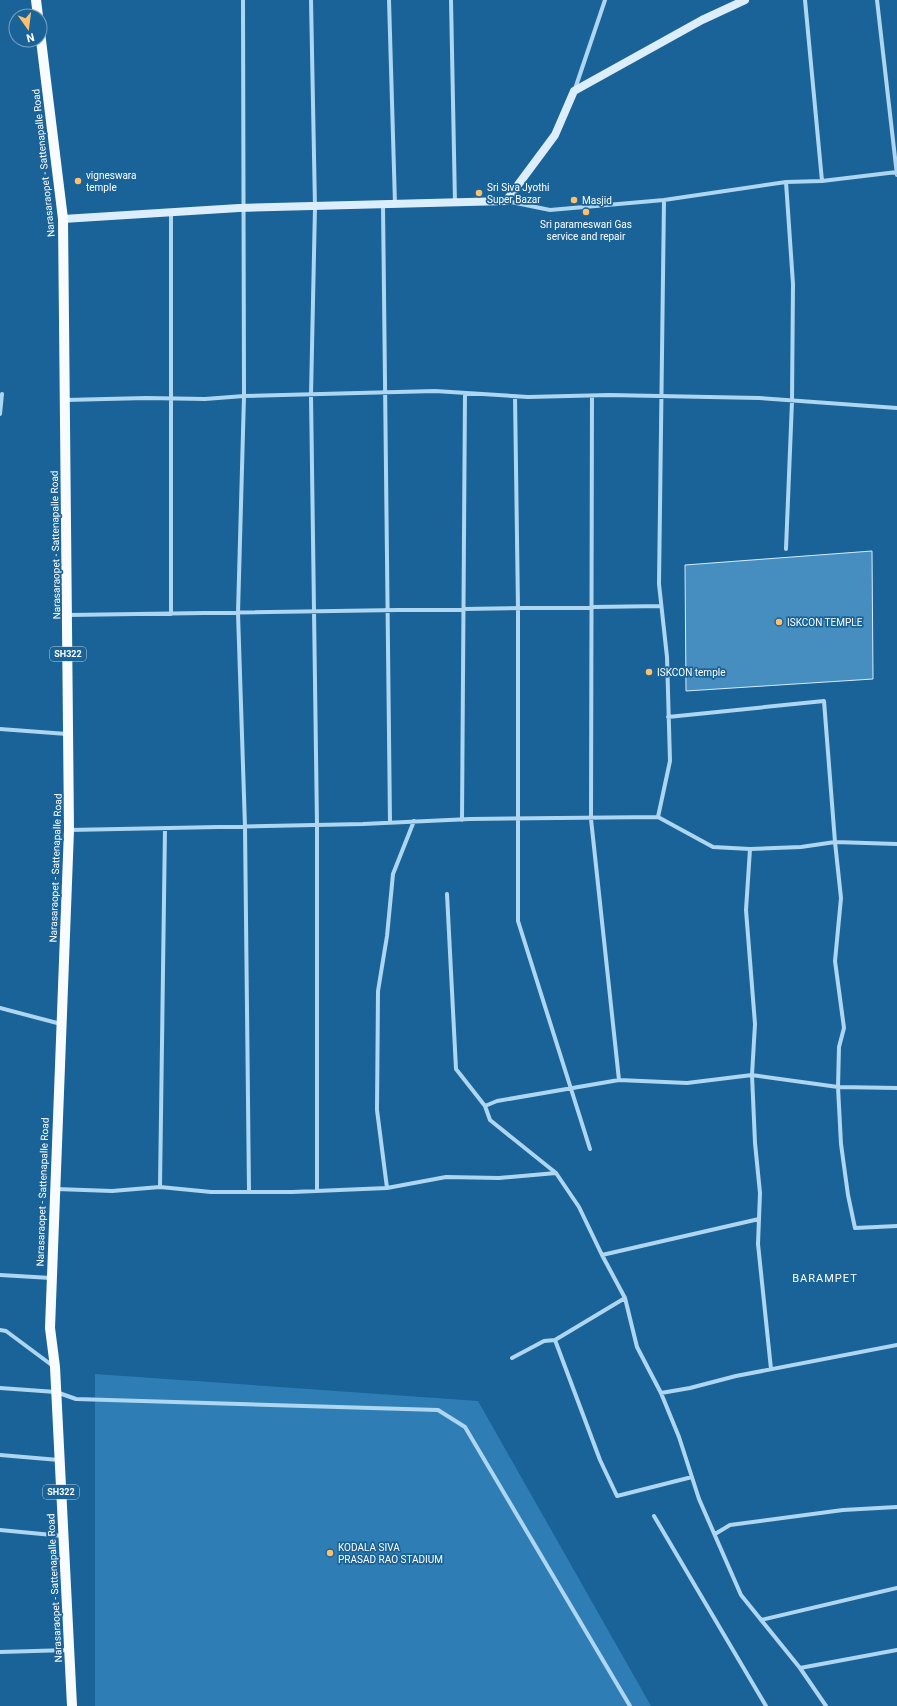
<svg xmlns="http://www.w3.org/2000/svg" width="897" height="1706" viewBox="0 0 897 1706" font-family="Roboto,sans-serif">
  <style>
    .green { fill: #2e7eb5 }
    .building { fill: #478ec0; stroke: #d5ecfb }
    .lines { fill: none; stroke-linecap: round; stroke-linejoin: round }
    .street { stroke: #aed6f0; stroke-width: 4 }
    .secondary { stroke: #dceefb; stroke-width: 8 }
    .primary { stroke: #f8fcff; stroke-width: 10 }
    .poi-dot { fill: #ffc06e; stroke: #1a6398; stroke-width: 1.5 }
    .labels { text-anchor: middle; stroke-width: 3.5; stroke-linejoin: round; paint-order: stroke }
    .shield { fill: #1a6398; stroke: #bad0e0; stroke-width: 1 }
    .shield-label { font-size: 9px; font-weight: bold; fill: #fff }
    .street-label { font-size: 10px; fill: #fff; stroke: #1a6398 }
    .poi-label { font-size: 10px; fill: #fff; stroke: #1a6398; text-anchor: start }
    .neighbourhood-label { font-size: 11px; letter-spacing: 1px; fill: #fff; stroke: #1a6398 }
  </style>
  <rect width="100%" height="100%" fill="#1a6398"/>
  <path class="green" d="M95 1374 478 1401 651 1706H95Z"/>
  <path class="building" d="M872 551 873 679 686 691 685 565Z"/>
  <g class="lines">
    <path class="street" d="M243 0 244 396 238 613 245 827 249 1191
      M311 0 315 207 311 395 317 825V1191
      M389 0 395 204
      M451 0 455 203
      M805 0 822 181
      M877 0 897 175
      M575 89 605 0
      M786 182 793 284 792 401 786 549
      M664 200 786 182 822 181 897 172
      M506 201 550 210 664 200 659 584 667 657 670 761 658 817 713 847 750 849 746 910 755 1024 752 1075 755 1143 760 1193 758 1244 771 1369
      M383 205C384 411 389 617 390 823
      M515 396 518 608V921L590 1149
      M592 396 591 819 619 1080
      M66 400 146 398 205 399 244 396 435 391 528 397 609 395 759 398 897 408
      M0 414 2 394
      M171 614V212
      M68 615 661 606
      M668 717 824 701 835 842 897 844
      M0 729 67 734
      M462 820 465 393
      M414 821 393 874 387 936 378 991 377 1110 387 1188 446 1177 499 1178 556 1173 579 1207 602 1255 625 1298 637 1347 661 1393 679 1437 699 1499 741 1595 800 1668 826 1706
      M69 830 363 824 470 819 658 817
      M750 849 801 847 835 842 841 898 835 961 844 1028 839 1047 838 1087 841 1144 848 1195 855 1228 897 1226
      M447 894 456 1069 485 1106 490 1120 556 1173
      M0 1008 61 1024
      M485 1106 497 1101 619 1080 687 1083 752 1075 838 1087 897 1088
      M160 1187 165 828
      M56 1189 112 1191 160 1187 211 1192H292L387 1188
      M602 1255 759 1219
      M0 1275 51 1278
      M0 1330 6 1331 53 1366
      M555 1340 600 1460 617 1496 692 1477
      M512 1358 544 1341 555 1340 625 1298
      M0 1388 56 1392 76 1399 438 1410 465 1427 630 1706
      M661 1393 690 1388 736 1376 897 1345
      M0 1455 59 1460
      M654 1516 766 1706
      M0 1530 63 1536
      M715 1534 730 1525 843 1510 897 1507
      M761 1620 897 1588
      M0 1652 69 1650
      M800 1668 897 1650"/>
    <path class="secondary" d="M63 219 239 208 506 201 555 135 574 91 702 20 745 0"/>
    <path class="primary" d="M36 0 38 16
      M40 32 63 219 69 830 50 1328 55 1367 72 1706"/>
  </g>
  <g class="poi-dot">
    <circle cx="78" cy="181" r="4"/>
    <circle cx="479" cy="193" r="4"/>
    <circle cx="574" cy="200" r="4"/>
    <circle cx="586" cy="212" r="4"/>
    <circle cx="779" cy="622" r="4"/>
    <circle cx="649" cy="672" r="4"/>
    <circle cx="330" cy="1553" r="4"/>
  </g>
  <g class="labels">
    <g class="shield">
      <rect x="50" y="647" width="36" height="14" rx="3"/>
      <rect x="43" y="1485" width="36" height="14" rx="3"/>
    </g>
    <g class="shield-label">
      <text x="68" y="657">SH322</text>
      <text x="61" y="1495">SH322</text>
    </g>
    <g class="street-label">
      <text transform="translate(43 163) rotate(-96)" y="4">Narasaraopet - Sattenapalle Road</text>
      <text transform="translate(55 545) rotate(-91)" y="4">Narasaraopet - Sattenapalle Road</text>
      <text transform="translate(55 868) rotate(-88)" y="4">Narasaraopet - Sattenapalle Road</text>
      <text transform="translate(42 1192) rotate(-88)" y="4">Narasaraopet - Sattenapalle Road</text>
      <text transform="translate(54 1588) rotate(-93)" y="4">Narasaraopet - Sattenapalle Road</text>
    </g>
    <g class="poi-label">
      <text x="86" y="179">vigneswara<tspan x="86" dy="12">temple</tspan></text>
      <text x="487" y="191">Sri Siva Jyothi<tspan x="487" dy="12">Super Bazar</tspan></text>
      <text x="582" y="204">Masjid</text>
      <text x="586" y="228" text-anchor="middle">Sri parameswari Gas<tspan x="586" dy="12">service and repair</tspan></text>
      <text x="787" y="626">ISKCON TEMPLE</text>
      <text x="657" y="676">ISKCON temple</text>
      <text x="338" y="1551">KODALA SIVA<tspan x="338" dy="12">PRASAD RAO STADIUM</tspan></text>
    </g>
    <g class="neighbourhood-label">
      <text x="825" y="1282">BARAMPET</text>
    </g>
  </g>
  <g transform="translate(28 28) rotate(166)"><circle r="19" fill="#1a6398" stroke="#76a1c1"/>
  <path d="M0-3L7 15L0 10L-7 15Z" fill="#ffc06e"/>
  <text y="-6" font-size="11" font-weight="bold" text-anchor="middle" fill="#ffffff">N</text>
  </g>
</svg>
